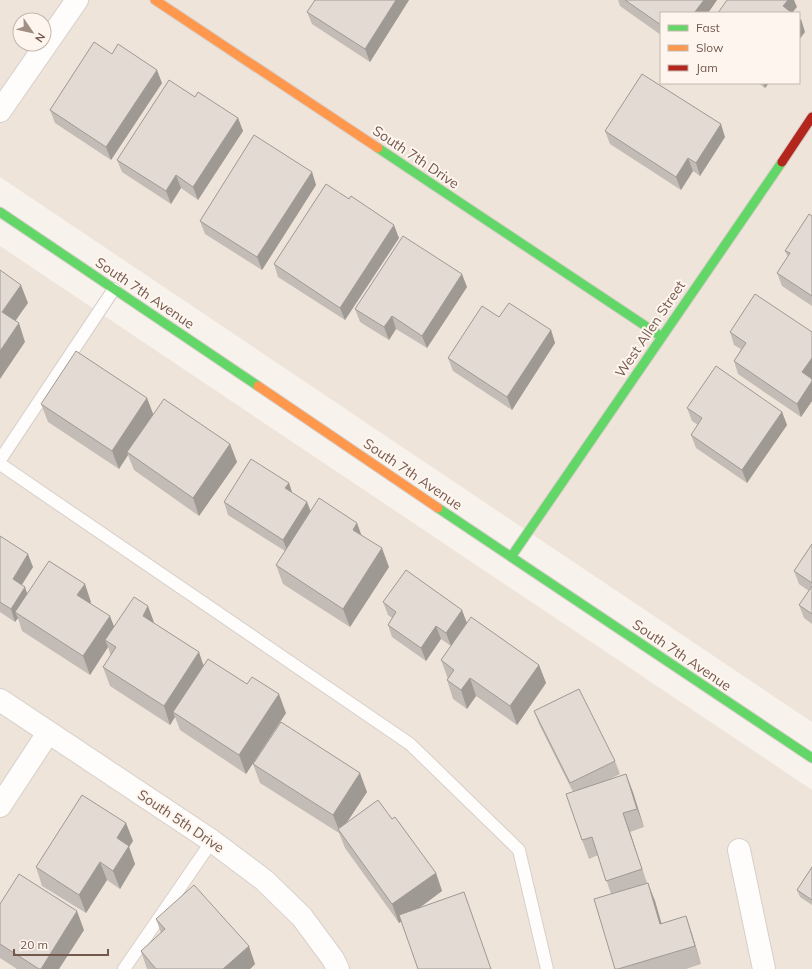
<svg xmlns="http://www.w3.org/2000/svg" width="812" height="969" viewBox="0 0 812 969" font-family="Mulish,sans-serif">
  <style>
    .residential { fill: #efe4da; fill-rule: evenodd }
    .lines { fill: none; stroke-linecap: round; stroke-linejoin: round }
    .lane-casing { stroke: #d6cfca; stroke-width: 14 }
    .street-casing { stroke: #d6cfca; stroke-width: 24 }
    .fast-casing { stroke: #d6cec8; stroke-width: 11 }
    .slow-casing { stroke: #d6cec8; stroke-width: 11 }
    .jam-casing { stroke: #d6cec8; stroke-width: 11 }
    .lane { stroke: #fefdfc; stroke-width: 12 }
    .street { stroke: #fefdfc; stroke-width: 22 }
    .fast { stroke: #63d668; stroke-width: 9 }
    .slow { stroke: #ff974d; stroke-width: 9 }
    .jam { stroke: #b3261e; stroke-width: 9 }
    .wall { fill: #c3bbb6 }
    .shaded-wall { fill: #9f9994 }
    .building { fill: #e3dad4; stroke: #9f9994 }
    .labels { text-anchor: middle; stroke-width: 4; stroke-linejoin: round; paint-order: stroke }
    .street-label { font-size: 14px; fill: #73584e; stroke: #fef6ee }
  </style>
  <rect width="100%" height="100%" fill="#f7f2ec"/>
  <path class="residential" d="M0 0H812V722L0 177ZM661 13H799V83H661ZM20 20H44V44H20Z
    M0 246 812 790V969H0Z"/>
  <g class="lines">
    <defs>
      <path id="lane" d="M0 460 114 289
        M0 464 410 744 519 850 547 969
        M124 969 212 841"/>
      <path id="street" d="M0 111 77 0
        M0 700 212 841 264 880 302 917 333 959 338 969
        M0 806 48 733
        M739 850 764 969"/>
      <path id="fast" d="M378 148 662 337
        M0 212 258 386
        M438 508 812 758
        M511 557 782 162"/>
      <path id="slow" d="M155 0 378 148
        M258 386 438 508"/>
      <path id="jam" d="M782 162 812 117"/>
    </defs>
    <use href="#lane" class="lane-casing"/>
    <use href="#street" class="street-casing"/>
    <use href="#fast" class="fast-casing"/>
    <use href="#slow" class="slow-casing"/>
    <use href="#jam" class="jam-casing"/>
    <use href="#lane" class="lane"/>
    <use href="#street" class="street"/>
    <use href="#fast" class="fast"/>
    <use href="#slow" class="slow"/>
    <use href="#jam" class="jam"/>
  </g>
  <path class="wall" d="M315 0H409L370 62 312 24 307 12Z
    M618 0H717L708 13H661V35L620 6Z
    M112 54 162 83 111 160 55 123 50 110Z
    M758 83H769L765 88Z
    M195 97 238 118 243 131 198 200 181 188 171 204 122 172 117 160Z
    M605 131 725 137 700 176 693 171 681 190 610 144Z
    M312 172 316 185 262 270 205 234 200 221Z
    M349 199 399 238 345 320 278 277 274 264Z
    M812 216V306L782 286 777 273 788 257 785 251Z
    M467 287 427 348 396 329 389 340 360 322 355 309Z
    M499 317 551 330 555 343 512 410 453 371 448 358Z
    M730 332H812V401L801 417 738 374 734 361 741 349 734 345Z
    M147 398 153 415 230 444 237 462 199 516 134 470 128 455 119 469 48 422 41 404Z
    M687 408 782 412 787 425 747 483 696 448 691 435 698 425 692 421Z
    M289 483 292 493 307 502 311 512 362 535 389 567 350 627 283 584 276 565 285 551 228 515 224 502Z
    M0 536 33 567 22 585 27 594 91 602 90 603 114 627 154 623 204 665 286 713 246 774 180 730 175 717 170 725 110 686 103 667 111 656 108 647 90 675 22 631 18 618 15 622 0 612Z
    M812 544V624L804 618 799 605 809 591 799 584 794 571Z
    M383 602 467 623 539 665 546 683 517 725 476 696 467 709 453 699 447 680 448 679 441 660 451 646 441 639 426 661 392 637 388 625 392 618 388 615Z
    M534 711 615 761 620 774 606 781 626 774 644 827 630 832 647 883 655 901 661 924 686 916 692 934 701 964 686 969H615L611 894 598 855 589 859 582 840 573 792 539 724Z
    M253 764 367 792 346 823 392 819 436 873 442 891 399 923 345 848 339 833 260 783Z
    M126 823 133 841 129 847 135 864 120 889 107 880 86 913 42 886 36 867Z
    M812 867V905L800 897 797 890Z
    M0 904 84 930 59 969H17L0 958Z
    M156 919 255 964 250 969H147L141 951 161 933Z"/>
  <path class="shaded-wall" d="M396 0H409L370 62 365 49Z
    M704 0H717L708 13H694Z
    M788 0H794L797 7 792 13 783 6Z
    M801 19 805 32 799 40V21Z
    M157 70 162 83 111 160 106 147Z
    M763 83H769L765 88Z
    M238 118 243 131 198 200 193 187Z
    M721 124 725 137 700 176 696 163Z
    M688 158 693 171 681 190 676 177Z
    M312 172 316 185 262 270 257 257Z
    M176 175 181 188 171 204 166 191Z
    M394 225 399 238 345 320 340 308Z
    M462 274 467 287 427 348 422 336Z
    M21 285 28 303 9 330 2 312Z
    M392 316 396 329 389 340 384 327Z
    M19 323 25 342 0 379V351Z
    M551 330 555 343 512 410 507 397Z
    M812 358V378L807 385 802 372Z
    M812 381V401L801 417 797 404Z
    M147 398 154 416 127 452 128 455 119 469 112 451Z
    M782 412 787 425 747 483 742 470Z
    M230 444 237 462 199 516 193 498Z
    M289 483 293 495 285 488Z
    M307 502 312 515 288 553 283 540Z
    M357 523 364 542 353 530Z
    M382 548 389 567 350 627 343 609Z
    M28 554 33 567 17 592 13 579Z
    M85 584 91 602 84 613 77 595Z
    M25 587 29 599 15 612 18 618 15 622 11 609Z
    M148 606 155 625 143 616Z
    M462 610 467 623 451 646 446 633Z
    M110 616 117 634 105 640 108 647 90 675 83 656Z
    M436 626 441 639 426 661 421 648Z
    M199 652 205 670 173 712 175 717 170 725 164 706Z
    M539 665 546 683 517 725 510 706Z
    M470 678 476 696 467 709 461 690Z
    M279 694 286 713 246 774 239 755Z
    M360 773 367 792 340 833 339 830 333 815Z
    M626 774 633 792 644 827 637 809Z
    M623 813 630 832 648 888 642 869Z
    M126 823 133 841 129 847 135 864 120 889 113 871 117 838Z
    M100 862 107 880 86 913 79 895Z
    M436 873 442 891 399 923 392 904Z
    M648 883 655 901 667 942 660 924Z
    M77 911 84 930 59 969H41Z
    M686 916 692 934 701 964 695 946Z
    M249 946 255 964 250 969H223Z"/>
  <path class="building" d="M315 0H396L365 49 307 12Z
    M625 0H704L694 13H661V25Z
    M727 0H788L783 6 792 13H718Z
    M94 42 112 54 118 44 157 70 106 147 50 110Z
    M642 74 721 124 696 163 688 158 676 177 605 131Z
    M169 80 195 97 198 92 238 118 193 187 176 175 166 191 117 160Z
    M254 135 312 172 257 257 200 221Z
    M326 184 349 199 351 196 394 225 340 308 274 264Z
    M809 214 812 216V296L777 273 790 253 785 251Z
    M403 236 462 274 422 336 392 316 384 327 355 309Z
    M0 270 21 285 2 312 19 323 0 351Z
    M755 294 812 332V358L802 372 812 379V381L797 404 734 361 746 343 730 332Z
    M509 303 551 330 507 397 448 358 482 306 499 317Z
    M76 351 147 398 112 451 41 404Z
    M716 366 782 412 742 470 691 435 702 418 687 408Z
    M164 399 230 444 193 498 127 452Z
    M251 459 289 483 285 488 307 502 283 540 224 502Z
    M319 498 357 523 353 530 382 548 343 609 276 565Z
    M0 536 28 554 13 579 25 587 11 609 0 602Z
    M812 544V583L794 571Z
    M49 561 85 584 77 595 110 616 83 656 15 612Z
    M406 570 462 610 446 633 436 626 421 648 388 625 396 612 383 602Z
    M812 586V614L799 605Z
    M134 597 148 606 143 616 199 652 164 706 103 667 116 647 105 640Z
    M471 617 539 665 510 706 470 678 461 690 447 680 454 670 441 660Z
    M208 659 247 684 252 677 279 694 239 755 173 712Z
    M579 689 615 761 570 783 534 711Z
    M281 722 360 773 333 815 253 764Z
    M626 774 637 809 623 813 642 869 606 881 592 837 582 840 566 794Z
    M82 795 126 823 117 838 129 846 113 871 100 862 79 895 36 867Z
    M378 800 392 819 395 817 436 873 392 904 338 829Z
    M812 867V900L797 890Z
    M19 874 77 911 41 969H39L0 944V904Z
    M648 883 660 924 686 916 695 946 618 969H615L594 899Z
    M194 885 249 946 223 969H156L141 951 165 929 156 919Z
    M464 892 491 969H418L399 915Z"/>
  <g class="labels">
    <g class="street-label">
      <text transform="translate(416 157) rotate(34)" y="5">South 7th Drive</text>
      <text transform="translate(145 293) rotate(34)" y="5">South 7th Avenue</text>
      <text transform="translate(650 329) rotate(-56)" y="5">West Allen Street</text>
      <text transform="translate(413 474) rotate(34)" y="5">South 7th Avenue</text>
      <text transform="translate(682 655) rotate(34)" y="5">South 7th Avenue</text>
      <text transform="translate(181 821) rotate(34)" y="5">South 5th Drive</text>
    </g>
  </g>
  <rect x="660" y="12" width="140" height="72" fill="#fef6ee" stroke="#c6b7ae"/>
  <rect x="668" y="25" width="20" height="6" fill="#63d668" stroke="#c6b7ae"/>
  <text x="696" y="32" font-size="12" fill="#73584e">Fast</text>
  <rect x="668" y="45" width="20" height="6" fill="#ff974d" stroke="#c6b7ae"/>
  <text x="696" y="52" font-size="12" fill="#73584e">Slow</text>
  <rect x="668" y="65" width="20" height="6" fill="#b3261e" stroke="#c6b7ae"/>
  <text x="696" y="72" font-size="12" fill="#73584e">Jam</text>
  <g transform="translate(32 32) rotate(124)"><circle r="19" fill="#fef6ee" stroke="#c6b7ae"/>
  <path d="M0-3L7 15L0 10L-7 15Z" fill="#a18e85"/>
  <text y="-6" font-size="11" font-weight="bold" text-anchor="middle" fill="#73584e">N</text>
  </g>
  <path d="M14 949v6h94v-6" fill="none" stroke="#73584e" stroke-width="2"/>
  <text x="20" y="949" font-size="12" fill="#73584e" stroke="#fef6ee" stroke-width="3" paint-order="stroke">20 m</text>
</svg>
